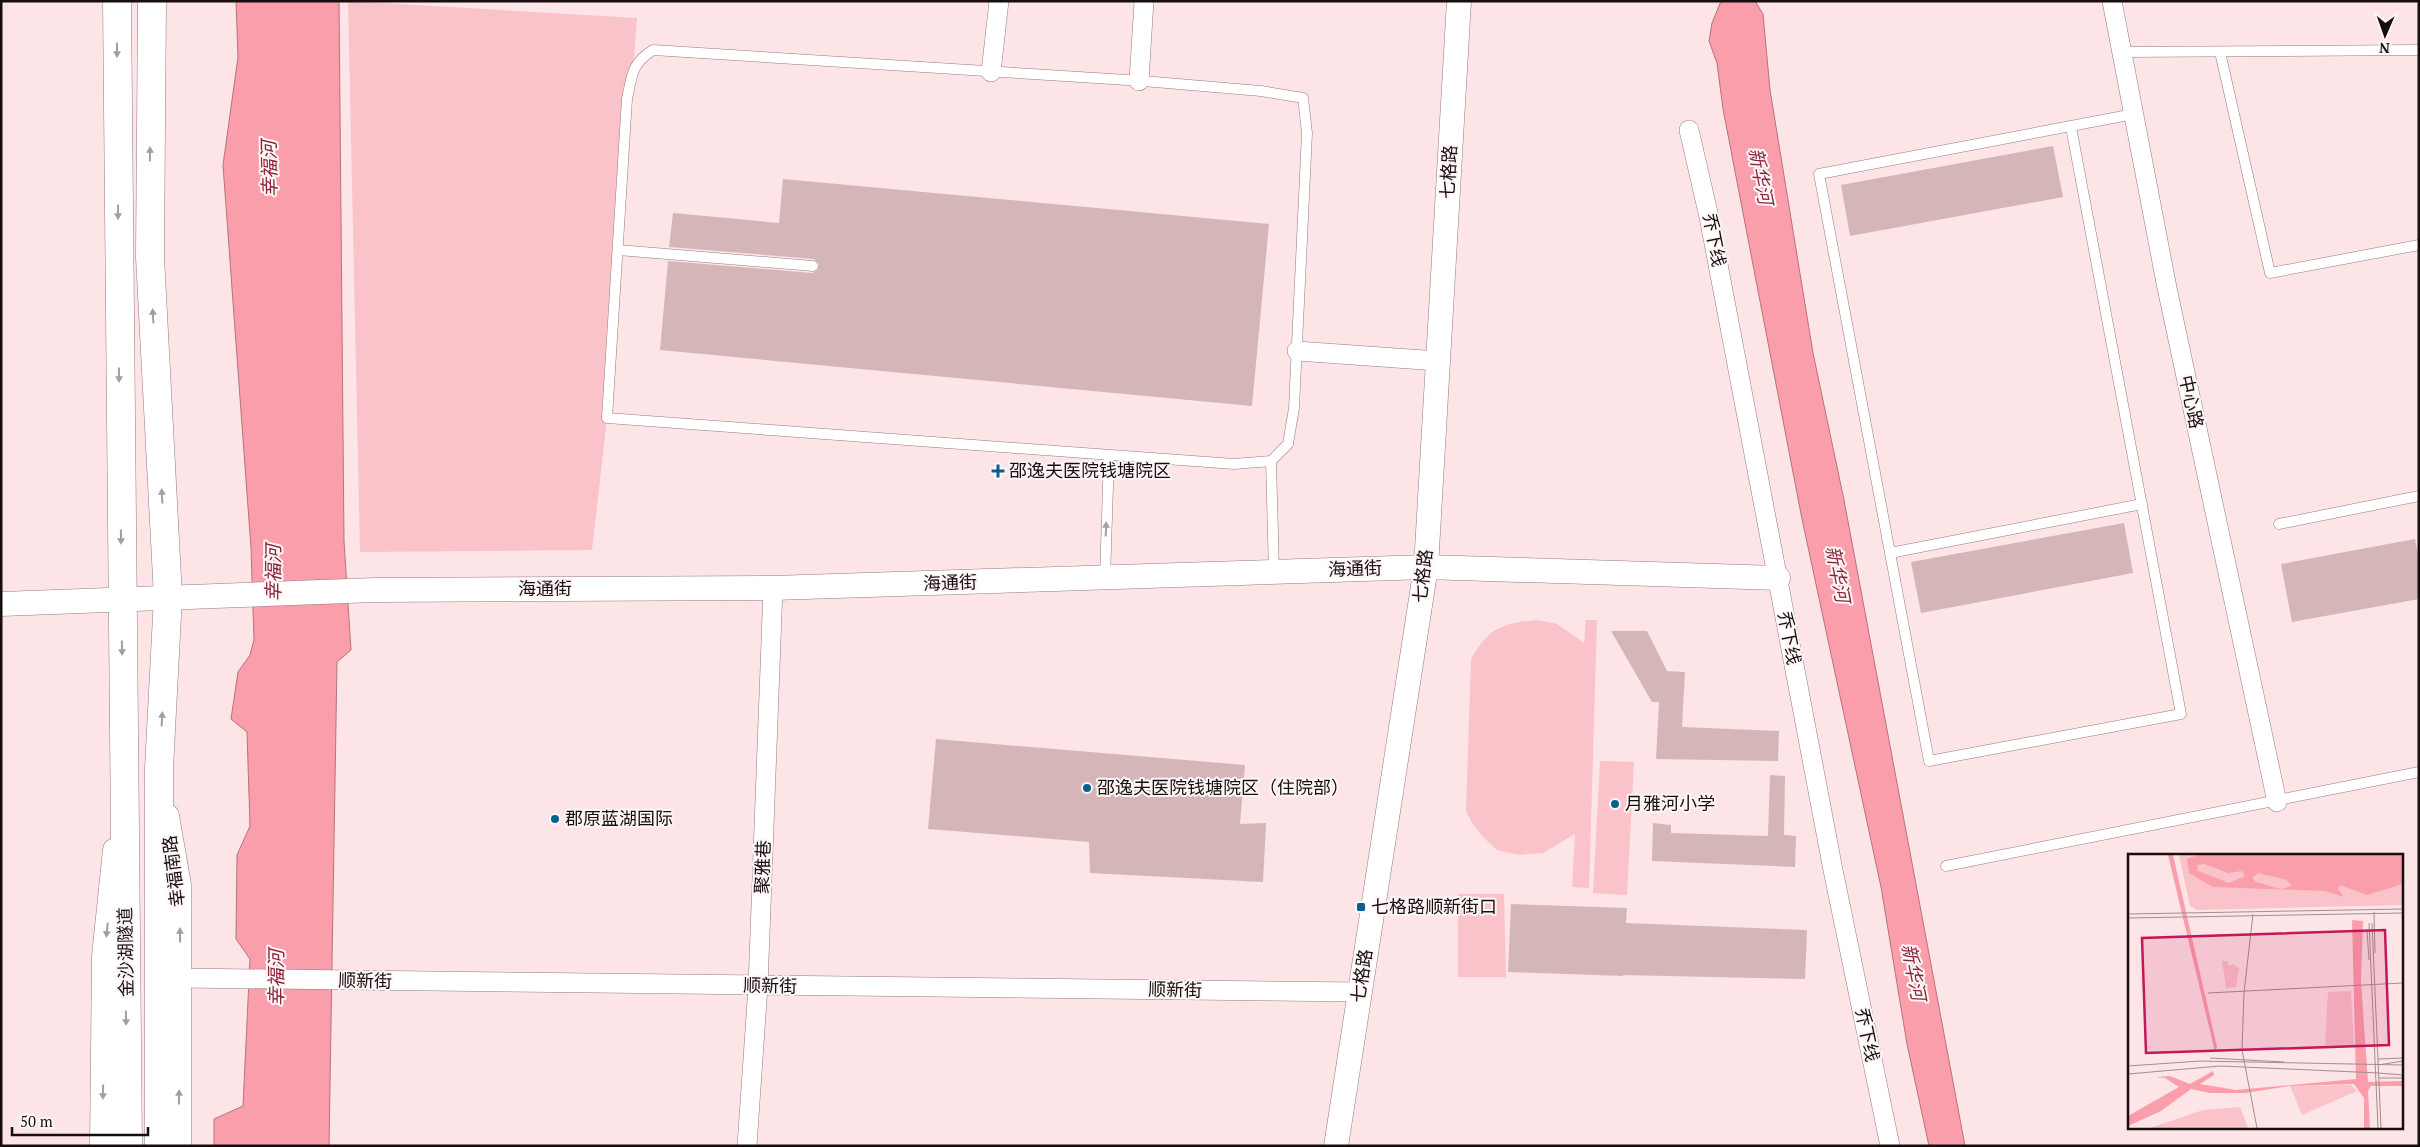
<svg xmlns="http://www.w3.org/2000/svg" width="2420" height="1147" viewBox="0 0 2420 1147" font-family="'PT Serif','Noto Sans SC',serif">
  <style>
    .green { fill: #fac3c9 }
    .water { fill: #f99eaa; stroke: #b6737c }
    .building { fill: #d4b6b9 }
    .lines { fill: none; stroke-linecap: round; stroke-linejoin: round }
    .service-casing { stroke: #967a7d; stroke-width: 11 }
    .minor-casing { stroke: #967a7d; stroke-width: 20 }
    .tertiary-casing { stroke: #967a7d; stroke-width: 25 }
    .secondary-casing { stroke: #967a7d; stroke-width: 29 }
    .service { stroke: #fff; stroke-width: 10 }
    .minor { stroke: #fff; stroke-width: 19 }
    .tertiary { stroke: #fff; stroke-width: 24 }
    .secondary { stroke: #fff; stroke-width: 28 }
    .oneway { fill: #a39f9f }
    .poi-dot { fill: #065f90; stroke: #fdf6f7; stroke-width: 2 }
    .labels { text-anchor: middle; stroke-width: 4; stroke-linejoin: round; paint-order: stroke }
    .street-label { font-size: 18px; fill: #180e0f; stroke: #fdf6f7 }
    .poi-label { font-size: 18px; fill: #180e0f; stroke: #fdf6f7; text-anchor: start }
    .water-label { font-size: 19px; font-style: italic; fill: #8b233c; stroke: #fdf6f7 }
    .inset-road { fill: none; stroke: #a18e90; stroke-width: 1 }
    .view { fill: #c2185b; fill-opacity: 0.15; stroke: #c2185b; stroke-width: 2.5 }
    .inset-edge { fill: none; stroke: #180e0f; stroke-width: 2.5 }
  </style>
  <rect width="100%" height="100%" fill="#fde4e6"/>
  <path class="green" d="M348 1 637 18 607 418 592 550 360 552Z
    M1537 620 1557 624 1584 643 1586 620H1597L1589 888 1572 887 1575 834 1543 853 1519 855 1497 850 1483 837 1472 823 1466 811 1471 659C1489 628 1502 623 1537 620Z
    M1600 761 1634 762 1627 895 1593 893Z
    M1458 894H1504L1506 977H1458Z"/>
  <path class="water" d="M236 1H339L344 541 351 650 337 662 329 1146H214V1119L243 1106 250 959 236 939 237 855 250 826 247 732 231 719 238 672 250 655 254 640 251 548 223 165 238 57Z
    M1721 1H1755L1763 14 1770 90 1813 353 1844 500 1965 1146H1929L1907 1044 1881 887 1802 519 1723 109 1717 63 1709 41 1712 23Z"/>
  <path class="building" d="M2053 146 2063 197 1850 236 1841 185Z
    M783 179 1269 224 1252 406 660 350 668 261 812 273 818 270 819 264 814 259 669 247 673 213 779 223Z
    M2124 523 2133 573 1921 613 1911 562Z
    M2415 539 2419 560V599L2292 622 2281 564Z
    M1611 631H1647L1667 671 1685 672 1682 727 1779 731 1778 761 1656 759 1659 702H1652Z
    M936 739 1245 765 1240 824 1266 823 1263 882 1090 873 1089 842 928 829Z
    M1770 775 1785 776 1784 835 1796 836 1795 867 1652 861 1653 823 1671 825V833L1768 836Z
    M1511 904 1627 908 1626 923 1807 930 1805 979 1623 975V976L1508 972Z"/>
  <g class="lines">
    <defs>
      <path id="service" d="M653 50 1143 81 1261 91 1303 98 1307 133 1294 408 1288 444 1271 461 1234 464 607 418 627 99C632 75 632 63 653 50Z
        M2122 52 2419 50
        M2220 52 2270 273 2419 245
        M2071 127 2181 714 1929 761 1819 174 2134 114
        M618 250 813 266
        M1271 461 1274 572
        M2279 524 2419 496
        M1890 553 2142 504
        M1105 578 1109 455
        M1946 866 2419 772"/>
      <path id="minor" d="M2112 1 2167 288 2277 802
        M991 72 999 1
        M1139 81 1144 1
        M1689 130 1709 217 1833 870 1890 1146
        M1297 351 1438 361
        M181 978 1359 992
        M747 1146 758 986 773 588"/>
      <path id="tertiary" d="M1 604 375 590 773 588 1426 567 1778 578
        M167 816 179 885V1146
        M102 1146 104 956 115 850
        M1336 1146 1426 567 1459 1"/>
      <path id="secondary" d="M117 1 128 1146
        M152 1 150 257 168 597 159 768V1146"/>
    </defs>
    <use href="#service" class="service-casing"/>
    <use href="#minor" class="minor-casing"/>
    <use href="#tertiary" class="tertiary-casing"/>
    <use href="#secondary" class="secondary-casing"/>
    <use href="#service" class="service"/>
    <use href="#minor" class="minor"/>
    <use href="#tertiary" class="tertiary"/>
    <use href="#secondary" class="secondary"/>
  </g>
  <defs><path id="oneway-solid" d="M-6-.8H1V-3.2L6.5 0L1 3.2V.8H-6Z" transform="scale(1.25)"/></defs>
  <g class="oneway">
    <use href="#oneway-solid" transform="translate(117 50) rotate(90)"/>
    <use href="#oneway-solid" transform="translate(150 154) rotate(-90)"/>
    <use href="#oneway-solid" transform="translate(118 212) rotate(90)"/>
    <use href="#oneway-solid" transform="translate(153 316) rotate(-93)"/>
    <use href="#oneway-solid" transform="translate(119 375) rotate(89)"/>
    <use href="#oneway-solid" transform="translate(162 496) rotate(-93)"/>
    <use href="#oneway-solid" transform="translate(1106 529) rotate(-88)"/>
    <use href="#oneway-solid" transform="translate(121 537) rotate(89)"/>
    <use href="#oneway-solid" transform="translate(122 648) rotate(89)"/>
    <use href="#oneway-solid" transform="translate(162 719) rotate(-87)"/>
    <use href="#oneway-solid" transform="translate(107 930) rotate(96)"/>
    <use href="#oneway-solid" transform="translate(180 935) rotate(-91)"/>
    <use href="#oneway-solid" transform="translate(126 1018) rotate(89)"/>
    <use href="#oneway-solid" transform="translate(103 1092) rotate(91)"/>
    <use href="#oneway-solid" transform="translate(179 1097) rotate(-89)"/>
  </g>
  <g class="poi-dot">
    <path d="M995.5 463.5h5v5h5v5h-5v5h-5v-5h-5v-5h5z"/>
    <circle cx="1087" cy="788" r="5"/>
    <circle cx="1615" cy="804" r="5"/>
    <circle cx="555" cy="819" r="5"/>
    <rect x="1356" y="902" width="10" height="10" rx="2.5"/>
  </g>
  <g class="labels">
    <g class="street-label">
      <text transform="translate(1449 172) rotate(-87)" y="6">七格路</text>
      <text transform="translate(1714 240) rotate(79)" y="6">乔下线</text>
      <text transform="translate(2191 402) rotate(78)" y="6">中心路</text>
      <text transform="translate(1355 569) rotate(-2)" y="6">海通街</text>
      <text transform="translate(1423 576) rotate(-83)" y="6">七格路</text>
      <text transform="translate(950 583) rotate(-2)" y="6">海通街</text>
      <text x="545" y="595">海通街</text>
      <text transform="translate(1789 638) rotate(79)" y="6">乔下线</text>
      <text transform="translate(763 867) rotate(-88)" y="6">聚雅巷</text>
      <text transform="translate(174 871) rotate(-97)" y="6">幸福南路</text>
      <text transform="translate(126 952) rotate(-91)" y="6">金沙湖隧道</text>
      <text transform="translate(1362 976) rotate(-81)" y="6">七格路</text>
      <text transform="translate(365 981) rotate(1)" y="6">顺新街</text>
      <text transform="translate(770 986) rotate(1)" y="6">顺新街</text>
      <text transform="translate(1175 990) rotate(1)" y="6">顺新街</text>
      <text transform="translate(1867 1035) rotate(78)" y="6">乔下线</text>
    </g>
    <g class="poi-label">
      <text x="1009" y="477">邵逸夫医院钱塘院区</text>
      <text x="1097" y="794">邵逸夫医院钱塘院区（住院部）</text>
      <text x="1625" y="810">月雅河小学</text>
      <text x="565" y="825">郡原蓝湖国际</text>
      <text x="1371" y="913">七格路顺新街口</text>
    </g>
    <g class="water-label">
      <text transform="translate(269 169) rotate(-91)" y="7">幸福河</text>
      <text transform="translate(1761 176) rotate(79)" y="7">新华河</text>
      <text transform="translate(273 573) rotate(-90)" y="7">幸福河</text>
      <text transform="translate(1838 574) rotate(79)" y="7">新华河</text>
      <text transform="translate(1914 972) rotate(79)" y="7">新华河</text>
      <text transform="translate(276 978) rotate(-90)" y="7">幸福河</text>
    </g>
  </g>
  <g transform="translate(2128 854)">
    <rect width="275" height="275" fill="#fde4e6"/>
    <path d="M51 1H275V51L69 56 62 52ZM94 107H100V112L105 110 111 114 108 133 98 134ZM223 137 226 192 197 191 200 138ZM223 231 229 237 174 261 162 232ZM112 253 120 274H22L75 256Z" fill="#fac3c9"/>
    <path d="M40 1H45L89 193 87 198ZM70 1H275V30L239 41 212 31 210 35 216 43 197 37 85 33 61 19 59 5ZM76 10 100 19 114 17 117 22 101 29 70 17 69 11ZM130 19 159 26 164 32 152 35 128 28 124 24ZM224 66 235 67 233 128 240 228 275 227V232H243L240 237 242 274H236V244L226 230 162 232 117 239H82L63 235 33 257 0 272V262L51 233 37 224 28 223 42 222 62 230 85 217 86 221 72 230 108 236 228 225Z" fill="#f99eaa" fill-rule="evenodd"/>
    <path class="inset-road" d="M246 58 247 99M0 60 275 55M125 60 116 139 114 196 129 274M0 64 275 59M241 69 250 274M244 69 253 274M239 77 241 106M80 139 275 129M82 204 156 208M250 205 275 204M250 211 275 207M0 212 72 207 275 211M250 219 275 221M0 220 92 212 251 219M251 224H275"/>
    <path class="view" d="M257 76 261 191 18 199 14 84Z"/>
    <rect width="275" height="275" class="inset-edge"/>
  </g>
  <rect width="2420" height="1147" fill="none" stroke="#180e0f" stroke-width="5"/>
  <g transform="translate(2385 35) rotate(182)" stroke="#fdf6f7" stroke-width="4" paint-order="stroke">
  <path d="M0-4L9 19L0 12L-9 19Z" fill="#180e0f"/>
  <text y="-8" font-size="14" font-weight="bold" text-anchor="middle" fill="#180e0f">N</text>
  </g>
  <path d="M12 1127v8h136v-8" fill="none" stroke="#180e0f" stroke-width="2.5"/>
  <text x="20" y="1127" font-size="15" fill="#180e0f" stroke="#fdf6f7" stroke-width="4" paint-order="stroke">50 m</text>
</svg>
